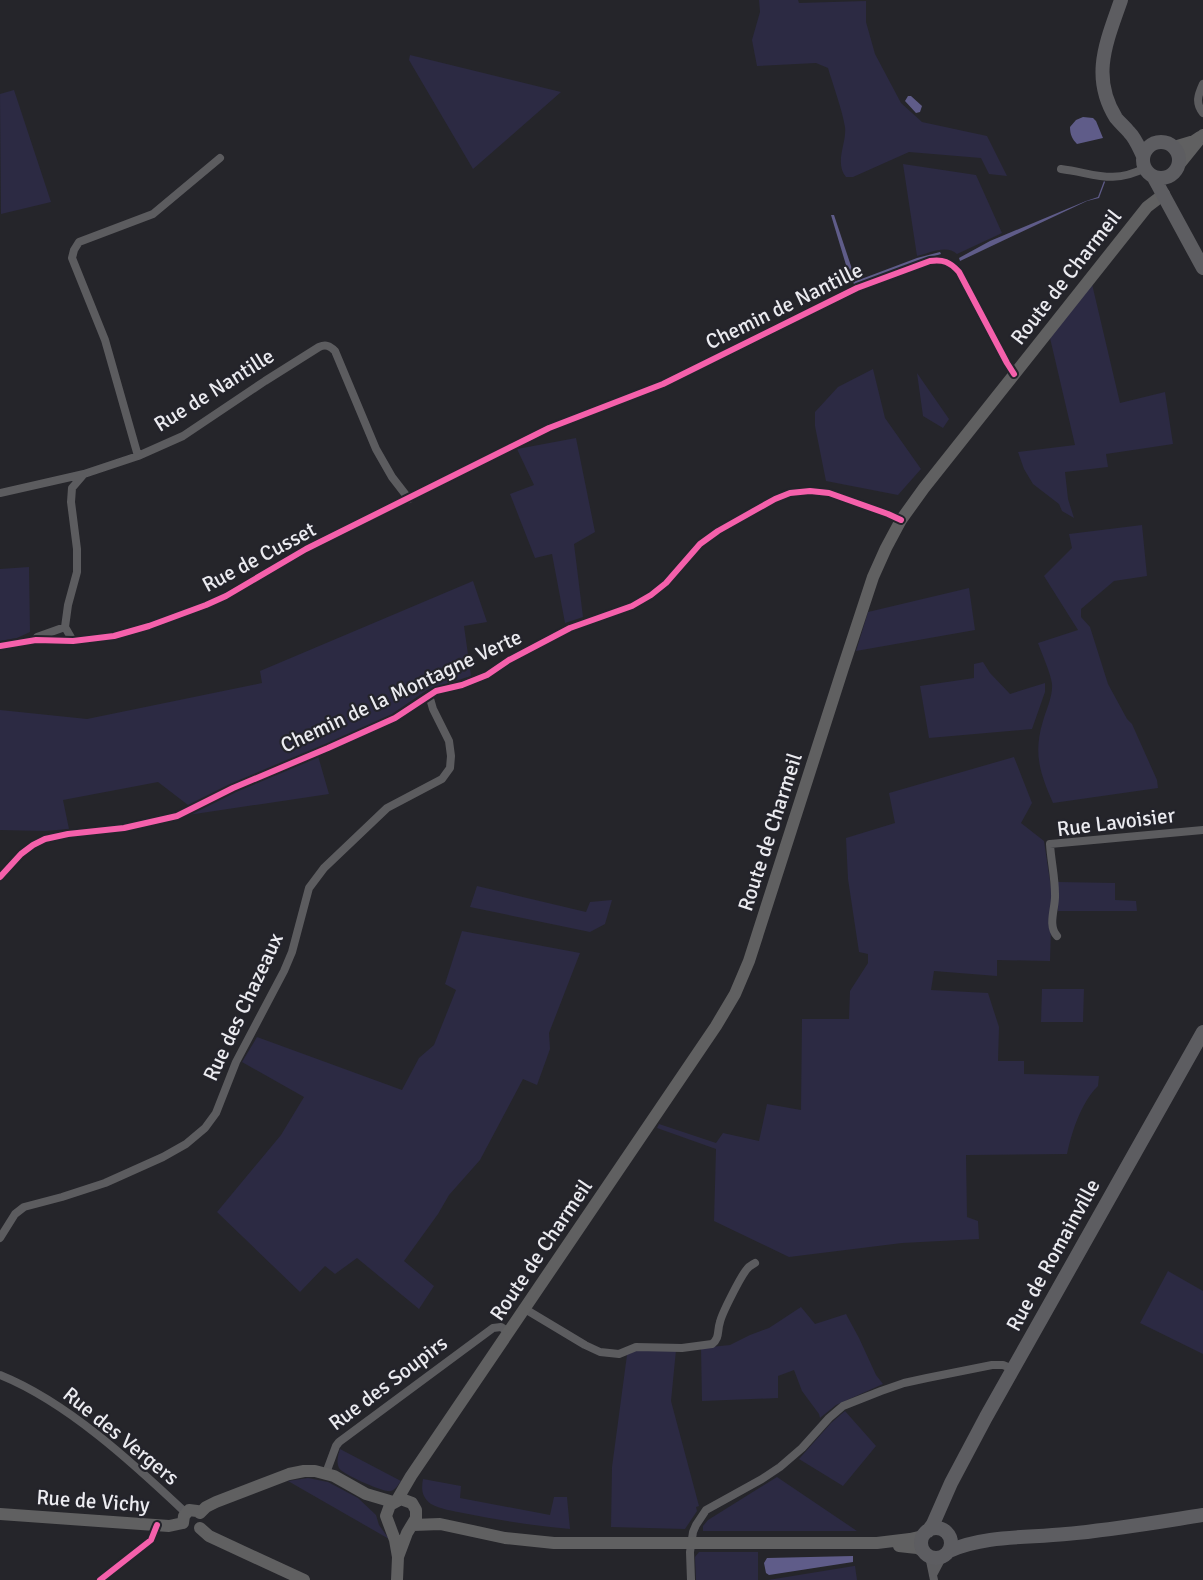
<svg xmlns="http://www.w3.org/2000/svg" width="1203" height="1580" viewBox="0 0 1203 1580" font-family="Signika,sans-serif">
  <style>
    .green { fill: #2c2a43 }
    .water { fill: #5f5c89 }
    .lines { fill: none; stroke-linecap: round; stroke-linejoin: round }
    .street { stroke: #5c5c5f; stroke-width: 8 }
    .secondary { stroke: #606061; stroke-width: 12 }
    .primary { stroke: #5d5d61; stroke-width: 14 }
    .cycleway-casing { stroke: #24242b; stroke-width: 10 }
    .cycleway { stroke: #f560ab; stroke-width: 6 }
    .labels { text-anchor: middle; stroke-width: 4.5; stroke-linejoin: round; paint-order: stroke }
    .street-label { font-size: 21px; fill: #ebebf0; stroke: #24242b }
  </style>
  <rect width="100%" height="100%" fill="#25252a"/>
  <path class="green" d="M759 0H798L799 3 866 1V22L875 54 901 103 922 122 987 136 1007 176 989 174 981 158 909 152 853 177H846C834 162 847 143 845 127 842 109 833 85 828 68L816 63 757 66 752 40 760 12Z
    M410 55 561 92 473 169 409 60Z
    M14 90 51 202 1 214 0 94Z
    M903 164 976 175 1002 233 957 254C947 244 929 253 917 256Z
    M1092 284 1120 403 1165 392 1173 444 1106 454 1108 467 1065 472 1068 499 1074 518 1062 511 1059 504 1033 484 1024 469 1018 452 1075 445 1050 338Z
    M873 369 885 418 921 469 898 495 826 481 815 426V412L838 387Z
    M917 373 949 419 943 428 923 416Z
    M576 438 595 532 574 544 583 617 565 623 552 554 535 558 510 494 534 485 517 449Z
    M1142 525 1147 576 1114 581 1081 609V617L1090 627 1108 684 1127 719 1132 724 1157 780 1158 788 1053 803C1040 773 1033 754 1043 721 1046 710 1053 696 1052 684 1051 674 1042 654 1038 643L1078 630 1044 576 1072 548 1069 534Z
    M29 567 30 632 17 638 0 641V569Z
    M473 581 487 622 464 626 471 676 427 690 391 715 316 749 329 794 188 815V805L158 782 63 800 69 829 45 831 0 830V710L87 719 262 683 260 671Z
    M969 588 975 630 856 651 868 612Z
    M983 662 990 673 1010 694 1045 683V692L1032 729 929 738 920 686 974 678V664Z
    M1014 757 1032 803 1021 823 1044 841 1052 894 1050 961 997 960V976L934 971 931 990 988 993 999 1027 998 1061H1024V1074L1099 1076 1098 1086C1081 1103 1072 1131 1067 1154L966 1155 967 1217 978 1221 979 1239 902 1243 789 1257 714 1221 716 1149 657 1128 659 1124 716 1143 723 1133 759 1141 767 1104 801 1110 802 1019H849L850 991 868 963V954L859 952 848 879 846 838 895 823 889 793Z
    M1058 882 1115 883V900L1136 901 1137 911H1058Z
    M477 886 586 912 590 902 612 900 605 924 590 932 470 907Z
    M462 931 580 953 549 1033 550 1049 537 1085 523 1079 480 1160 449 1195 438 1214 404 1261 434 1286 419 1309 357 1258 335 1274 325 1266 300 1292 217 1212 281 1135 304 1097 242 1062 257 1037 402 1090 419 1058 434 1045 456 990 445 984Z
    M1042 989H1084L1083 1022H1041Z
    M1168 1271 1203 1291V1354L1140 1323Z
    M801 1307 815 1324 846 1314 859 1338 876 1375 883 1384 836 1405 820 1418 819 1414 802 1391 794 1370 778 1376V1398L702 1401 701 1348 730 1345 750 1335 769 1328Z
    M635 1350H676L671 1401 699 1506 696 1507 697 1511 685 1529 611 1527 612 1467 627 1355Z
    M845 1411 876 1446 843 1486 799 1459 831 1423Z
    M340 1449 401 1481C398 1485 395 1490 391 1491 384 1493 342 1474 339 1468 336 1462 338 1455 340 1449Z
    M777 1477 857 1531H703V1526L708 1520Z
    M308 1478 328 1482 358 1498 376 1515 379 1525 389 1539 288 1481Z
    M423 1479 461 1486 460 1498 550 1515 554 1497H567L570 1529C534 1526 498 1520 463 1513 453 1511 440 1509 431 1504 422 1497 421 1490 423 1479Z
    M699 1552H758V1580H696L695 1557Z
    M855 1566 857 1580H768L854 1566Z"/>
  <path class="water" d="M908 96H911L922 106 920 112 916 113 905 101Z
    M1083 117 1093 118 1096 121 1103 138 1077 144C1072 139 1070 134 1070 127L1076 120Z
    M1104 181 1105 182 1099 198 1087 201 960 261 959 258 990 241 1086 201 1098 197Z
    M831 215H834L856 281 917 258 940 252 941 254 919 261 856 285 854 284 849 275Z
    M853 1556V1562L769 1575 766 1573 764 1563 767 1558Z"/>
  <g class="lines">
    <path class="street" d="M1203 84C1198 95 1195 103 1203 113
      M1061 169C1094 173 1112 185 1145 168
      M138 456 105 340 72 258 74 250 79 242 153 214 220 158
      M0 493 84 474
      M36 640 37 637 65 627
      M73 641 65 627 68 605 77 572V549L71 502 72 488 84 474 138 456 183 436 265 381 319 347C326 344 330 346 335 351L376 449 392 477 409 499
      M0 646 36 640 73 641 114 636 149 626 206 605 226 596 306 549 549 428 663 384 857 288 930 261C943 259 950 262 959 272L1007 363 1014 374
      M0 877 21 854 33 845 45 839 68 834 124 828 177 816 233 788 328 748 395 718 436 691 462 685 487 675 509 660 570 628 632 606 651 595 666 583 700 544 718 531 775 499 790 493 810 491 829 493 888 514 901 520
      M1057 936C1047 925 1056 907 1055 894 1055 877 1051 861 1050 844L1203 830
      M0 1238 15 1214 24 1207 62 1197 105 1183 163 1157 186 1144 205 1128 216 1113 236 1062 284 971 292 952 309 888 324 868 387 808 442 779 450 768 451 756 449 741 433 709 429 695
      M525 1309 585 1345 600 1352 619 1354 636 1347 682 1348 712 1344C720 1338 717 1331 720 1322 722 1313 741 1276 747 1269 749 1266 752 1265 755 1263
      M0 1375C67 1402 133 1463 186 1513
      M326 1473 336 1446 339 1442 493 1328 501 1327 509 1332
      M929 1556 934 1580
      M933 1575 943 1556
      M100 1580 151 1540 157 1525
      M691 1580 690 1552 693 1532 696 1525 706 1510 762 1479 780 1467 802 1448 829 1418 843 1406 881 1391 904 1383 927 1378 992 1365H1003L1013 1369"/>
    <path class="secondary" d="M1174 147 1194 141 1200 137
      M1178 166 1203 135
      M397 1500 411 1476 716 1026 735 994 749 961 843 668 873 577 886 548 901 520 924 488 1147 207 1164 194
      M200 1513 206 1507 216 1502 289 1474 304 1471H315L334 1476 366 1494 393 1502
      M0 1514 169 1526 183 1523
      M183 1523 184 1516 189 1510 197 1511 200 1513
      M413 1525 440 1524 505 1538 554 1543H877L910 1539 923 1536
      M200 1528 209 1536 304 1580
      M899 1546 917 1548 923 1551
      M397 1580 398 1557 395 1540 386 1516 390 1505 401 1499 412 1503 416 1510V1518L407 1533 398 1557"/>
    <path class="primary" d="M1121 0C1107 41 1090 76 1116 118 1120 123 1125 127 1129 132 1136 139 1139 148 1143 156
      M1143 160a18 18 0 1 1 36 0a18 18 0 1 1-36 0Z
      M1153 176 1203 268
      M921 1543a15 15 0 1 1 30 0a15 15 0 1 1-30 0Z
      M928 1531 933 1524 951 1483 986 1417 1203 1032
      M949 1551C985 1535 1027 1538 1066 1534 1112 1530 1158 1522 1203 1515"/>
    <defs>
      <path id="cycleway" d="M0 646 36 640 73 641 114 636 149 626 206 605 226 596 306 549 549 428 663 384 857 288 930 261C943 259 950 262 959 272L1007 363 1014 374
        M0 877 21 854 33 845 45 839 68 834 124 828 177 816 233 788 328 748 395 718 436 691 462 685 487 675 509 660 570 628 632 606 651 595 666 583 700 544 718 531 775 499 790 493 810 491 829 493 888 514 901 520
        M100 1580 151 1540 157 1525"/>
    </defs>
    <use href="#cycleway" class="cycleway-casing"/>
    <use href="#cycleway" class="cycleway"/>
  </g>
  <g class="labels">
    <g class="street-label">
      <text transform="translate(1066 277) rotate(-52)" y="7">Route de Charmeil</text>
      <text transform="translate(784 306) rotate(-26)" y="7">Chemin de Nantille</text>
      <text transform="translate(214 390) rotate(-32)" y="7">Rue de Nantille</text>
      <text transform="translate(259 557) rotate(-28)" y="7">Rue de Cusset</text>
      <text transform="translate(401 691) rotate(-25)" y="7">Chemin de la Montagne Verte</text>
      <text transform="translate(1116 822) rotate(-7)" y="7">Rue Lavoisier</text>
      <text transform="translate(770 832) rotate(-72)" y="7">Route de Charmeil</text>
      <text transform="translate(243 1007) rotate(-65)" y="7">Rue des Chazeaux</text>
      <text transform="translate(541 1250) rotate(-56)" y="7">Route de Charmeil</text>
      <text transform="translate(1053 1255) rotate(-61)" y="7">Rue de Romainville</text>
      <text transform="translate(388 1383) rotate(-37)" y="7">Rue des Soupirs</text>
      <text transform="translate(121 1436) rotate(39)" y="7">Rue des Vergers</text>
      <text transform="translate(93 1501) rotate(4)" y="7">Rue de Vichy</text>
    </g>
  </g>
</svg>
